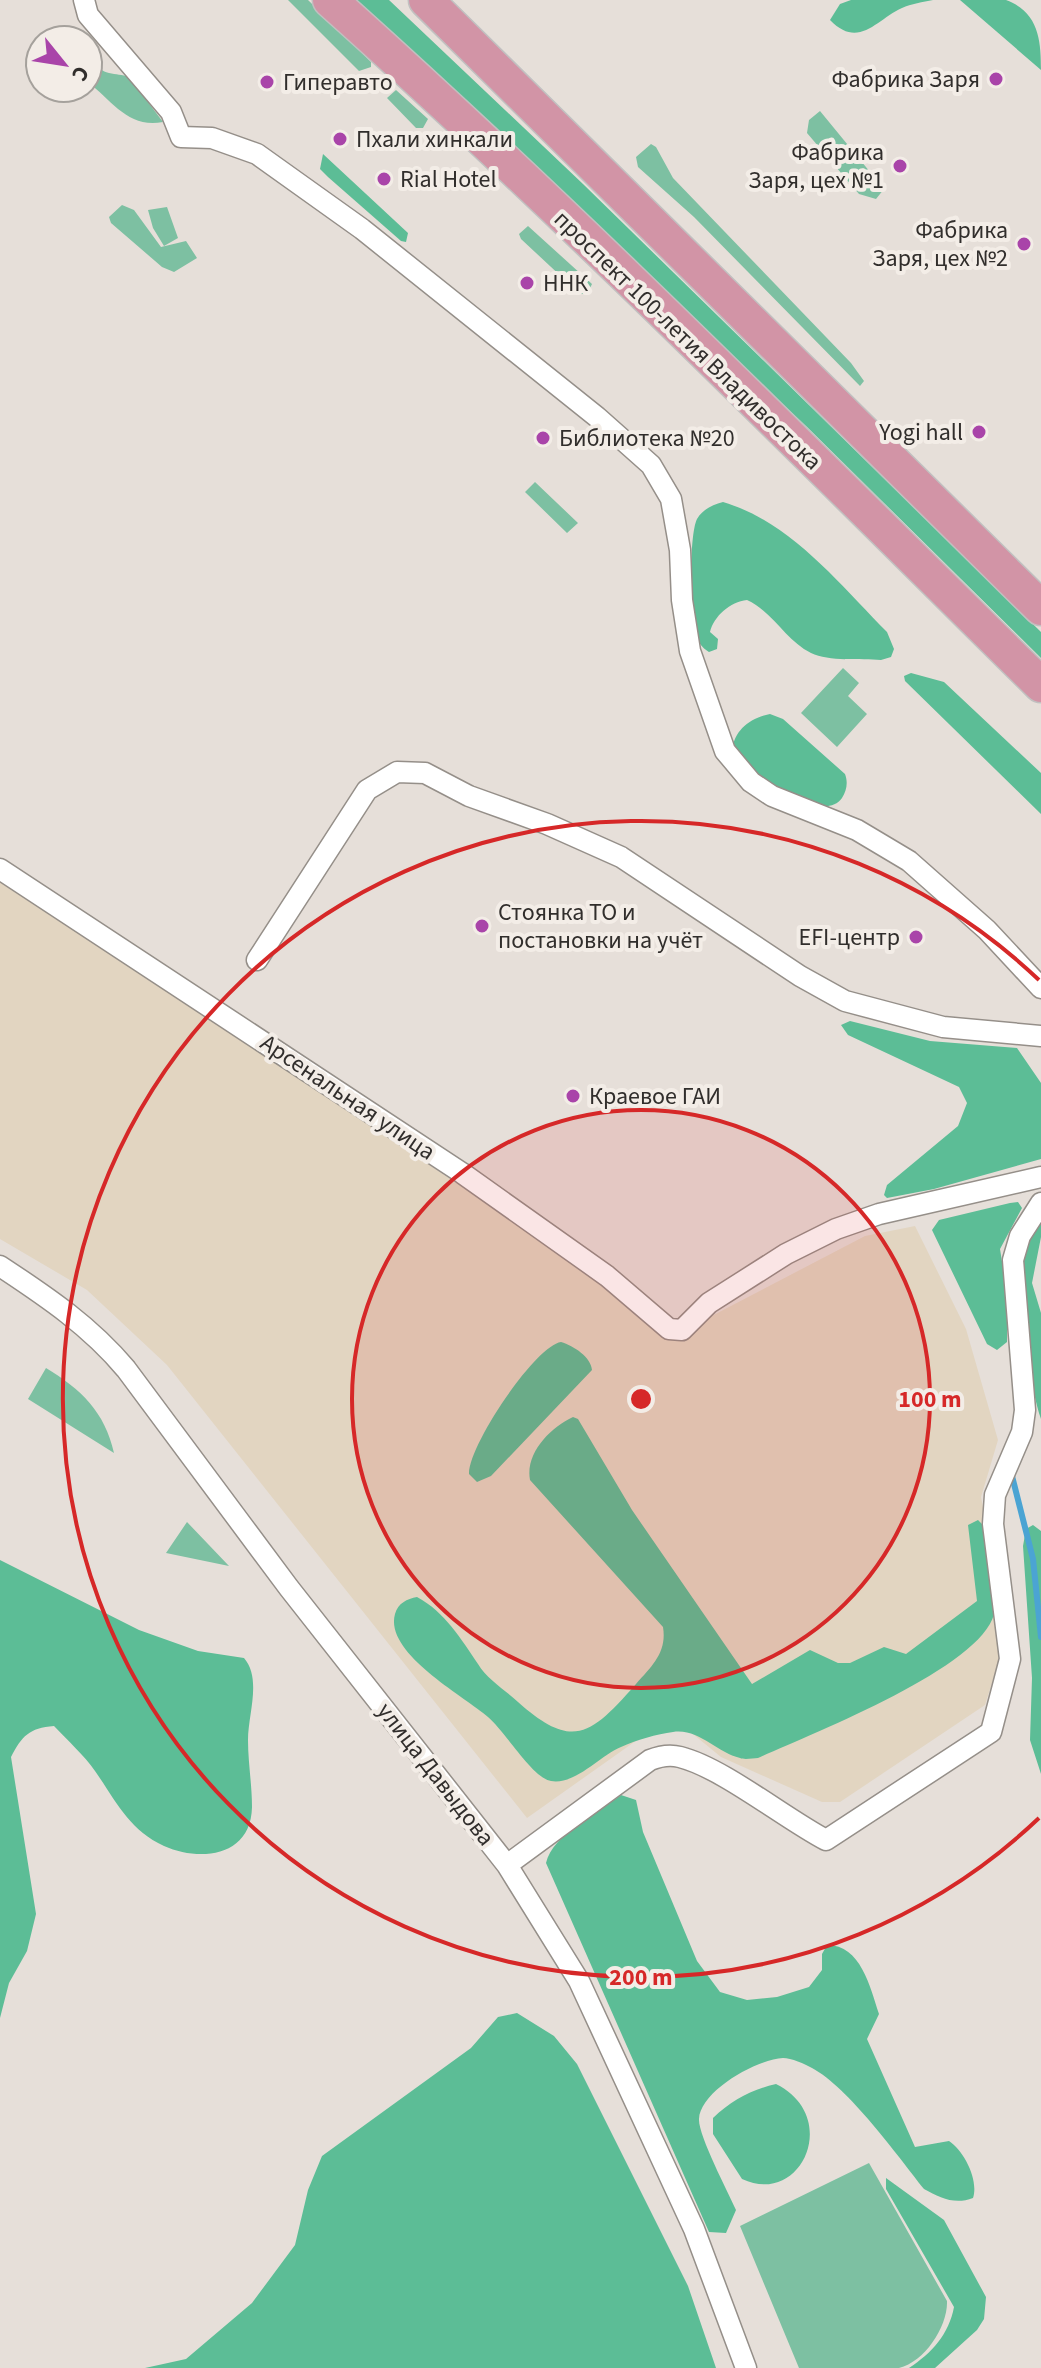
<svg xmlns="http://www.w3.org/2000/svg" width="1041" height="2368" viewBox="0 0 1041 2368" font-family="'Source Sans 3',sans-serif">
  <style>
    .commercial { fill: #e2d5c1 }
    .green { fill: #7dc0a2 }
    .forest { fill: #5cbd96 }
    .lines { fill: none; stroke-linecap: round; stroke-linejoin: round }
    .stream { stroke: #4ba4d3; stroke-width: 6 }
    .minor-casing { stroke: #958f89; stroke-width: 23 }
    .trunk-casing { stroke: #c1c0c0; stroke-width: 37 }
    .minor { stroke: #fff; stroke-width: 20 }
    .trunk { stroke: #d294a6; stroke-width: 34 }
    .ring { fill: none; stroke: #d62828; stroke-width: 4 }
    .poi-dot { fill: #a944a9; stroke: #f3ede7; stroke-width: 3 }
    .labels { text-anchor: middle; stroke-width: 8; stroke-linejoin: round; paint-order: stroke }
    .poi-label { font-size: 24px; fill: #312e2c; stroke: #f3ede7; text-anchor: start }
    .street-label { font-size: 24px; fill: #312e2c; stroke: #f3ede7 }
    .centre { fill: #d62828; stroke: #f3ede7; stroke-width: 4 }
    .ring-label { font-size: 24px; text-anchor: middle; font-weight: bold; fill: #d62828; stroke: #f3ede7; stroke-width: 8; stroke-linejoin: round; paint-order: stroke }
  </style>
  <rect width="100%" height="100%" fill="#e6dfd9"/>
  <path class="commercial" d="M0 880 681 1332 865 1236 915 1226 966 1329 998 1440 981 1497 1007 1635 985 1705 840 1802H822L721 1757 671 1716 527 1818 167 1365 87 1290 0 1239Z"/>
  <path class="green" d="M288 0H308L371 62V67L359 71Z
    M58 26C116 27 82 67 109 73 116 75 122 74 129 77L163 122C129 129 112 101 88 82V40H41Z
    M396 90 428 119 423 128H416L387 98Z
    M820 111 884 189 876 199 859 194 807 133 809 120Z
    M651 144 656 147 673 178 851 363 864 381 860 386 694 217 638 167 636 157Z
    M122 205 134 210 161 247 186 241 197 258 174 272 162 267 111 223 109 217Z
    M167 207 178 238 164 246 153 228 148 210Z
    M528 226 592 284 587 294H580L521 239 519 234Z
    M535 482 578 523 567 533 525 492Z
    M843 668 859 683 848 696 867 714 837 747 801 713Z
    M46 1368C81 1389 105 1412 114 1453L28 1399Z
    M187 1522 229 1566 166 1553Z
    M869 2163 947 2301C948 2326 925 2362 899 2368 876 2368 825 2368 799 2368L740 2226Z"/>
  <path class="forest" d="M351 0H389L583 184 1041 632V658L806 426Z
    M851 0H933C923 2 911 4 902 8 877 19 859 50 830 20L840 4Z
    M960 0C973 0 994 0 1006 0 1039 12 1041 41 1041 70Z
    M323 154 408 233 406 242 401 241 328 177 320 169Z
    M723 502C791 522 839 584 887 632L894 649 891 657 881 660C861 658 829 662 811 653 786 641 773 612 747 600 730 602 714 616 710 632L718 639 717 649 709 652C702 648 697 641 695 633 690 614 689 535 697 519 703 509 712 505 723 502Z
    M911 673 944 682 1041 773V814L905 681 904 676Z
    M770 714 783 719 845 774C848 782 847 790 842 798 822 827 745 772 732 751 734 730 750 718 770 714Z
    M850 1021 930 1041 1017 1048 1041 1083V1159L934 1189 887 1198 884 1195 887 1185 958 1126 967 1103 959 1087 848 1035 841 1025Z
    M1010 1203 1018 1202 1022 1208 1000 1249 1007 1293V1342L997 1350 987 1344 932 1230 939 1220Z
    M1041 1216V1237L1032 1283 1041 1313V1419C1028 1380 1018 1297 1023 1256 1024 1243 1035 1228 1041 1216Z
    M561 1342C574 1346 591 1357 592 1370L491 1476 477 1482 469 1474C468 1446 535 1346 561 1342Z
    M573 1417 578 1419 632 1510 752 1684 810 1650 838 1663H850L884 1647 906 1654 977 1601 968 1525 978 1520 987 1529C990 1554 1000 1589 994 1614 981 1668 809 1735 758 1758 753 1758 745 1760 740 1758 717 1753 699 1728 673 1732 657 1734 636 1740 621 1747 599 1756 576 1785 551 1781 532 1778 505 1731 488 1717 464 1696 384 1653 395 1614 398 1603 407 1599 417 1597 445 1612 461 1639 478 1664 487 1679 505 1690 518 1702 573 1751 591 1735 636 1684 653 1665 667 1652 663 1627L530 1480C525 1453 550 1428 573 1417Z
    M1033 1525 1041 1531V1774L1030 1740 1032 1678 1023 1546 1026 1529Z
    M0 1560 139 1630 198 1651 244 1658C262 1679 248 1714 248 1740 248 1762 252 1785 252 1807 251 1857 200 1862 164 1846 129 1830 116 1801 95 1771 84 1755 68 1741 54 1726 29 1728 22 1736 11 1757L36 1914 27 1951 9 1983 0 2018Z
    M621 1795 636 1800 643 1832 697 1961 720 1992 747 2000 777 1997 809 1987 822 1970V1954L827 1945C861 1945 870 1987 879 2014L867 2039 915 2147 949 2141C964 2151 979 2180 973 2198 955 2205 940 2198 924 2189 898 2156 848 2087 812 2068 805 2064 791 2058 783 2058 757 2059 700 2091 699 2119 698 2135 728 2192 736 2210L726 2233 709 2232 546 1863C553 1834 597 1813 621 1795Z
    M517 2013 554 2036 577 2064 688 2286 716 2368H145L186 2359 252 2303 295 2245 308 2190 322 2156 471 2048 498 2017Z
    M776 2084C842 2117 801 2207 742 2179L713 2134V2118C732 2100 751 2090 776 2084Z
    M886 2178 944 2220 986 2297 984 2319 977 2330 935 2368H909C932 2353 949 2334 954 2307L886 2189Z"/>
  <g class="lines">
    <path class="stream" d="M1011 1472 1033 1559 1041 1637"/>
    <defs>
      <path id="minor" d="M84 0 88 15 171 112 181 137 212 138 257 154 362 229 597 417 651 465 671 499 680 550 682 600 690 651 725 751 751 782 772 796 857 830 909 861 987 930 1041 988
        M0 869 462 1173 607 1276 669 1329 682 1330 709 1303 786 1254 836 1229 879 1214 1041 1177
        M257 960 367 790 397 772 425 773 469 796 547 824 621 857 800 976 845 1001 943 1027 1041 1036
        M0 1266C47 1297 90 1326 126 1369L289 1588 507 1865 579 1981 694 2229 746 2368
        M507 1865 650 1760C660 1756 669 1754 680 1757 723 1768 784 1818 826 1840L991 1732 1010 1659 993 1524 995 1495 1022 1432 1025 1410 1013 1260 1020 1236 1041 1203"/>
      <path id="trunk" d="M330 0C575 219 807 454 1041 685
        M426 0 1041 608"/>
    </defs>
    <use href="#minor" class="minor-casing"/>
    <use href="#trunk" class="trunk-casing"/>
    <use href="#minor" class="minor"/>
    <use href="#trunk" class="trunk"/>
  </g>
  <circle cx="641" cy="1399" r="289" fill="#d62828" fill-opacity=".12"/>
  <g class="ring">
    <circle cx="641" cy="1399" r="289"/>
    <path d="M1039 1818A578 578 0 1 1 1039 980"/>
  </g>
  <g class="poi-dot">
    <circle cx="996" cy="79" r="8"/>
    <circle cx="267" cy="82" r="8"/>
    <circle cx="340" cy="139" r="8"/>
    <circle cx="900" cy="166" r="8"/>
    <circle cx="384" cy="179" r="8"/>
    <circle cx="1024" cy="244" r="8"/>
    <circle cx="527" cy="283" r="8"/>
    <circle cx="979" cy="432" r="8"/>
    <circle cx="543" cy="438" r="8"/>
    <circle cx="482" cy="926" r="8"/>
    <circle cx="916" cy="937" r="8"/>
    <circle cx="573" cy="1096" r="8"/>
  </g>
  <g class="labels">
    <g class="poi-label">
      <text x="980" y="87" text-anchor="end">Фабрика Заря</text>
      <text x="283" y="90">Гиперавто</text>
      <text x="356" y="147">Пхали хинкали</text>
      <text x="884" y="160" text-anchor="end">Фабрика<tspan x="884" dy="28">Заря, цех №1</tspan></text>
      <text x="400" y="187">Rial Hotel</text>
      <text x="1008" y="238" text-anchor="end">Фабрика<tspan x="1008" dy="28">Заря, цех №2</tspan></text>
      <text x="543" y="291">ННК</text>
      <text x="963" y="440" text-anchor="end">Yogi hall</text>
      <text x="559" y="446">Библиотека №20</text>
      <text x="498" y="920">Стоянка ТО и<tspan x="498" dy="28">постановки на учёт</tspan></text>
      <text x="900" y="945" text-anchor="end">EFI-центр</text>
      <text x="589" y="1104">Краевое ГАИ</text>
    </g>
    <g class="street-label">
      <text transform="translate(688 340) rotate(44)" y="8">проспект 100-летия Владивостока</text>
      <text transform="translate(348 1097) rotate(34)" y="8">Арсенальная улица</text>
      <text transform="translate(436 1774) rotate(52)" y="8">улица Давыдова</text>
    </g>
  </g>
  <circle cx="641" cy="1399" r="12" class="centre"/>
  <g class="ring-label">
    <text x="930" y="1407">100 m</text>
    <text x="641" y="1985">200 m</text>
  </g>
  <g transform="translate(64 64) rotate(120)"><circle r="38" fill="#f3ede7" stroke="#a5a19c" stroke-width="2"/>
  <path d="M0-6L14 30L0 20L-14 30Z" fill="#a944a9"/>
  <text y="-12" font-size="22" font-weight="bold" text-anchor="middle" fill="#312e2c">С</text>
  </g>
</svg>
